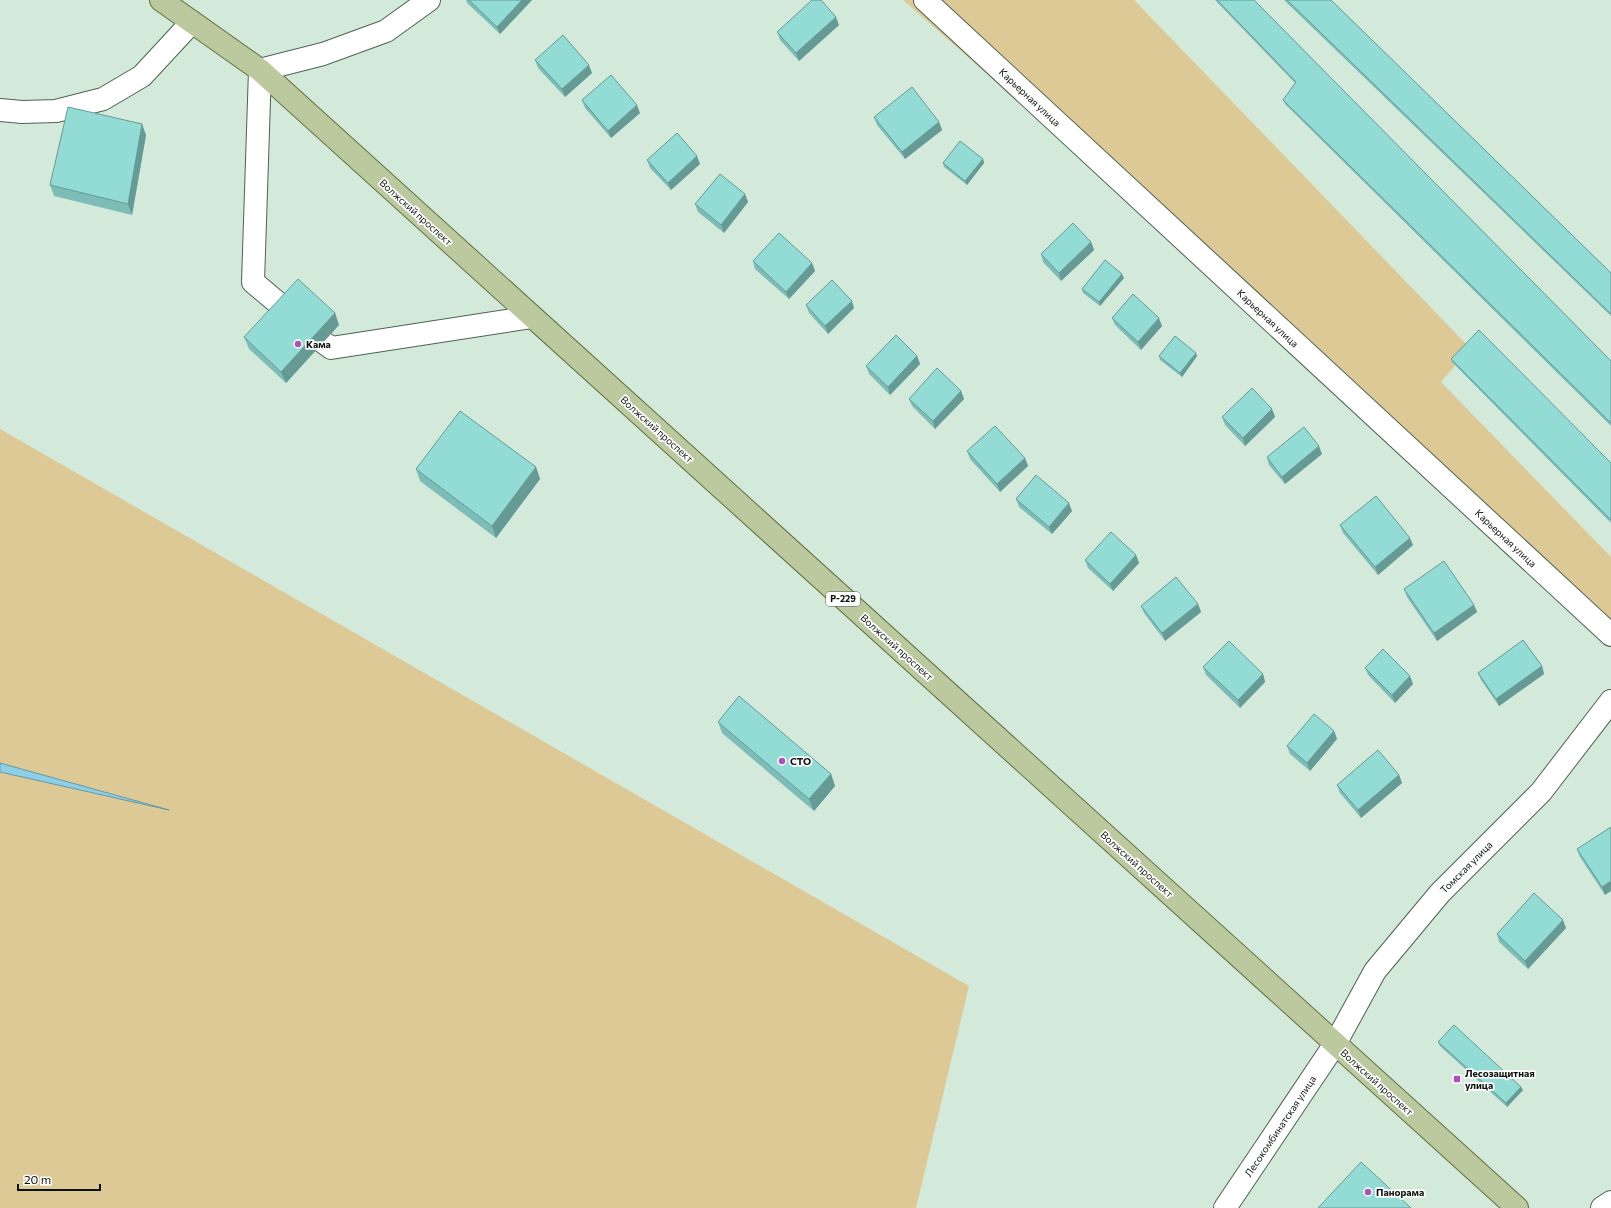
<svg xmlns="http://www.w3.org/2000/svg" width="1611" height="1208" viewBox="0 0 1611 1208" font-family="Commissioner,sans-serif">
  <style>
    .green { fill: #ddc996 }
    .water { fill: #8ccfe6; stroke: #6597a5 }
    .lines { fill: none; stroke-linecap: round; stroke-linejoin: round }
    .minor-casing { stroke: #4e6254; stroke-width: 24 }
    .major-casing { stroke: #617141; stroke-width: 24 }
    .minor { stroke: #fff; stroke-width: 22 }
    .major { stroke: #bcc89e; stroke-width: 22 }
    .wall { fill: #7ebdb7 }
    .shaded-wall { fill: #669a95 }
    .building { fill: #92dcd5; stroke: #669a95 }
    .poi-dot { fill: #ac50bb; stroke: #fff; stroke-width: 1.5 }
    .labels { text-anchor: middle; stroke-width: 3.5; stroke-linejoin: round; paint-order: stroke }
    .shield { fill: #fff; stroke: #545a56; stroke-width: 1 }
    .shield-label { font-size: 9px; font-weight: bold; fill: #0b130d }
    .street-label { font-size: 10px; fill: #0b130d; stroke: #fff }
    .poi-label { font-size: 10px; font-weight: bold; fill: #0b130d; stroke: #fff; text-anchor: start }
  </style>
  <rect width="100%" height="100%" fill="#d3eada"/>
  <path class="green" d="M903 0H1134L1470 348 1441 382 1611 557V622Z
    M0 429 969 986 916 1208H0Z"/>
  <path class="water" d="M0 763 169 810 0 772Z"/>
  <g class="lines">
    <defs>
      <path id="minor" d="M925 0 1611 635
        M0 110 22 112 56 111 103 99 142 76 192 22
        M285 309 253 282 260 70 323 54 386 31 429 0
        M323 342 331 348 532 317
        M1225 1208 1335 1044 1375 971 1440 893 1541 792 1611 701
        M1602 1208 1611 1202"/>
      <path id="major" d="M161 0 260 70 1517 1208"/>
    </defs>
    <use href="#minor" class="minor-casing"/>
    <use href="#major" class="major-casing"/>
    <use href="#minor" class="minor"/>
    <use href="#major" class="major"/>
  </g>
  <path class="wall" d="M466 0H532L500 34 467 3Z
    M1215 0H1254L1611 361V426L1285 104 1283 100 1295 83Z
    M1284 0H1331L1611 273V316Z
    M839 25 799 61 780 40 777 32Z
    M535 60 592 73 565 97 538 68Z
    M582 100 640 113 611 138 585 108Z
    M874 117 939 122 942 130 905 159 877 125Z
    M146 135 132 215 54 196 50 185Z
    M983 159 984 163 967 185 944 167 943 163Z
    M647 160 700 164 671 190 650 168Z
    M745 194 748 202 724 233 698 212 695 204Z
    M1091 242 1094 250 1061 281 1043 262 1041 254Z
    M753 261 812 263 815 271 789 299 755 269Z
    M1124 278 1100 306 1083 293 1082 289Z
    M806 305 854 308 828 334 809 313Z
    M335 313 339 325 286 383 249 349 244 337Z
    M1112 318 1162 326 1141 350 1115 325Z
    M917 356 920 364 890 395 869 374 866 366Z
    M1159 356H1197L1182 377 1160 360Z
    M1451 359 1611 463V523L1452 362Z
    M961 391 964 399 935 429 912 406 909 399Z
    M1272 409 1275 417 1245 446 1225 425 1222 417Z
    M967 451 1025 458 1028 466 1000 492 970 459Z
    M1322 454 1285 484 1269 465 1267 457Z
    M536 467 540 479 496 538 420 481 416 469Z
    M1016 499 1072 511 1052 534 1019 507Z
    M1340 525 1413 545 1378 575 1343 533Z
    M1136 555 1139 563 1113 591 1088 568 1085 560Z
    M1404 589 1474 605 1477 612 1437 641 1407 597Z
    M1198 604 1201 612 1165 641 1144 613 1141 606Z
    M1542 666 1544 674 1499 706 1481 680 1478 673Z
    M1203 667 1263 674 1265 682 1240 708 1206 675Z
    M1365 668 1413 684 1395 703 1368 675Z
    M718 722 831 774 835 786 814 811 722 733Z
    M1334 731 1337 739 1310 771 1290 754 1287 746Z
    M1399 775 1402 783 1361 818 1340 793 1337 785Z
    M1611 827 1605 895 1580 857 1577 849Z
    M1566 928 1528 969 1499 942 1497 934Z
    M1438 1042 1523 1090 1507 1107 1440 1046Z"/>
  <path class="shaded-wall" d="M522 0H532L500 34 497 27Z
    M836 17 839 25 799 61 796 53Z
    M589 65 592 73 565 97 562 89Z
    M637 105 640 113 611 138 608 131Z
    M939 122 942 130 905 159 902 152Z
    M142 124 146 135 132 215 128 204Z
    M697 156 700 164 671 190 668 183Z
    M983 159 984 163 967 185 965 181Z
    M745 194 748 202 724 233 721 225Z
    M1091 242 1094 250 1061 281 1059 273Z
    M812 263 815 271 789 299 786 292Z
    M1122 274 1124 278 1100 306 1099 302Z
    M852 301 854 308 828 334 825 326Z
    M335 313 339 325 286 383 281 372Z
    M1159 318 1162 326 1141 350 1138 342Z
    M1196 353 1197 356 1182 377 1180 373Z
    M917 356 920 364 890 395 888 387Z
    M961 391 964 399 935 429 933 421Z
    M1272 409 1275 417 1245 446 1243 438Z
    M1319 446 1322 454 1285 484 1282 477Z
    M1025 458 1028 466 1000 492 997 484Z
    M536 467 540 479 496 538 492 526Z
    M1069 503 1072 511 1052 534 1049 527Z
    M1410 538 1413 545 1378 575 1375 567Z
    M1136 555 1139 563 1113 591 1110 584Z
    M1198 604 1201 612 1165 641 1162 633Z
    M1474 605 1477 612 1437 641 1434 633Z
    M1542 666 1544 674 1499 706 1496 699Z
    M1263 674 1265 682 1240 708 1238 700Z
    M1410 676 1413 684 1395 703 1392 695Z
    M1334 731 1337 739 1310 771 1307 763Z
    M831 774 835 786 814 811 809 799Z
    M1399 775 1402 783 1361 818 1358 810Z
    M1611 881V891L1605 895 1602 887Z
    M1563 920 1566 928 1528 969 1525 961Z
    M1521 1087 1523 1090 1507 1107 1506 1103Z"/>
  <path class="building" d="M469 0H522L497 27Z
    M812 0H821L836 17 796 53 777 32Z
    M1217 0H1254L1611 361V423L1283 100 1296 82Z
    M1287 0H1331L1611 273V314Z
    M563 35 589 65 562 89 535 60Z
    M611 75 637 105 608 131 582 100Z
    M912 87 939 122 902 152 874 117Z
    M68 107 142 124 128 204 50 185Z
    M677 133 697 156 668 183 647 160Z
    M960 141 983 159 965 181 943 163Z
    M720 174 745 194 721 225 695 204Z
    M1073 223 1091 242 1059 273 1041 254Z
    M779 233 812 263 786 292 753 261Z
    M1105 260 1122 274 1099 302 1082 289Z
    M298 279 335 313 281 372 244 337Z
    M832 280 852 301 825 326 806 305Z
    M1133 294 1159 318 1138 342 1112 318Z
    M1479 330 1611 463V520L1451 359Z
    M896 335 917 356 888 387 866 366Z
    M1175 336 1196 353 1180 373 1159 356Z
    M937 368 961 391 933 421 909 399Z
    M1252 388 1272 409 1243 438 1222 417Z
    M460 411 536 467 492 526 416 469Z
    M995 426 1025 458 997 484 967 451Z
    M1304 427 1319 446 1282 477 1267 457Z
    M1036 475 1069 503 1049 527 1016 499Z
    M1376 496 1410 538 1375 567 1340 525Z
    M1111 532 1136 555 1110 584 1085 560Z
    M1444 561 1474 605 1434 633 1404 589Z
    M1176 577 1198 604 1162 633 1141 606Z
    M1523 640 1542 666 1496 699 1478 673Z
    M1229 641 1263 674 1238 700 1203 667Z
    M1383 649 1410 676 1392 695 1365 668Z
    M739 696 831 774 809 799 718 722Z
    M1314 714 1334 731 1307 763 1287 746Z
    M1378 750 1399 775 1358 810 1337 785Z
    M1611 827V881L1602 887 1577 849Z
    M1534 893 1563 920 1525 961 1497 934Z
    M1454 1025 1521 1087 1506 1103 1438 1042Z
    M1361 1162 1411 1208H1318Z"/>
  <g class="poi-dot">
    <circle cx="298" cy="344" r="4"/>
    <circle cx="782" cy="761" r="4"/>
    <rect x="1453" y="1075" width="8" height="8" rx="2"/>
    <circle cx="1368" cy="1192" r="4"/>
  </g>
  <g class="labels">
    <rect class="shield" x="826" y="592" width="34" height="14" rx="3"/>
    <g class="shield-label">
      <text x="843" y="602">Р-229</text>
    </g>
    <g class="street-label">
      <text transform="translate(1030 97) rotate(43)" y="4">Карьерная улица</text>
      <text transform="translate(416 212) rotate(42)" y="4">Волжский проспект</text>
      <text transform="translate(1268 318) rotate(43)" y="4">Карьерная улица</text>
      <text transform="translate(657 429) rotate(42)" y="4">Волжский проспект</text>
      <text transform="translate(1506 538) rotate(43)" y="4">Карьерная улица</text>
      <text transform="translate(897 647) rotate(42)" y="4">Волжский проспект</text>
      <text transform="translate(1137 864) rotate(42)" y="4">Волжский проспект</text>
      <text transform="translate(1466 867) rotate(-45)" y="4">Томская улица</text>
      <text transform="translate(1377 1082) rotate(42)" y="4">Волжский проспект</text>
      <text transform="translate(1280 1126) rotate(-56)" y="4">Лесокомбинатская улица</text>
    </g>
    <g class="poi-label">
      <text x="306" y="348">Кама</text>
      <text x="790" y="765">СТО</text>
      <text x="1465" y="1077">Лесозащитная<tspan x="1465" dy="12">улица</tspan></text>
      <text x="1376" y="1196">Панорама</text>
    </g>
  </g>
  <path d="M18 1184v6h82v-6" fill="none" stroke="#0b130d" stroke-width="2"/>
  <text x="24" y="1184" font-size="12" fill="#0b130d" stroke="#ffffff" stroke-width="3" paint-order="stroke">20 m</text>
</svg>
